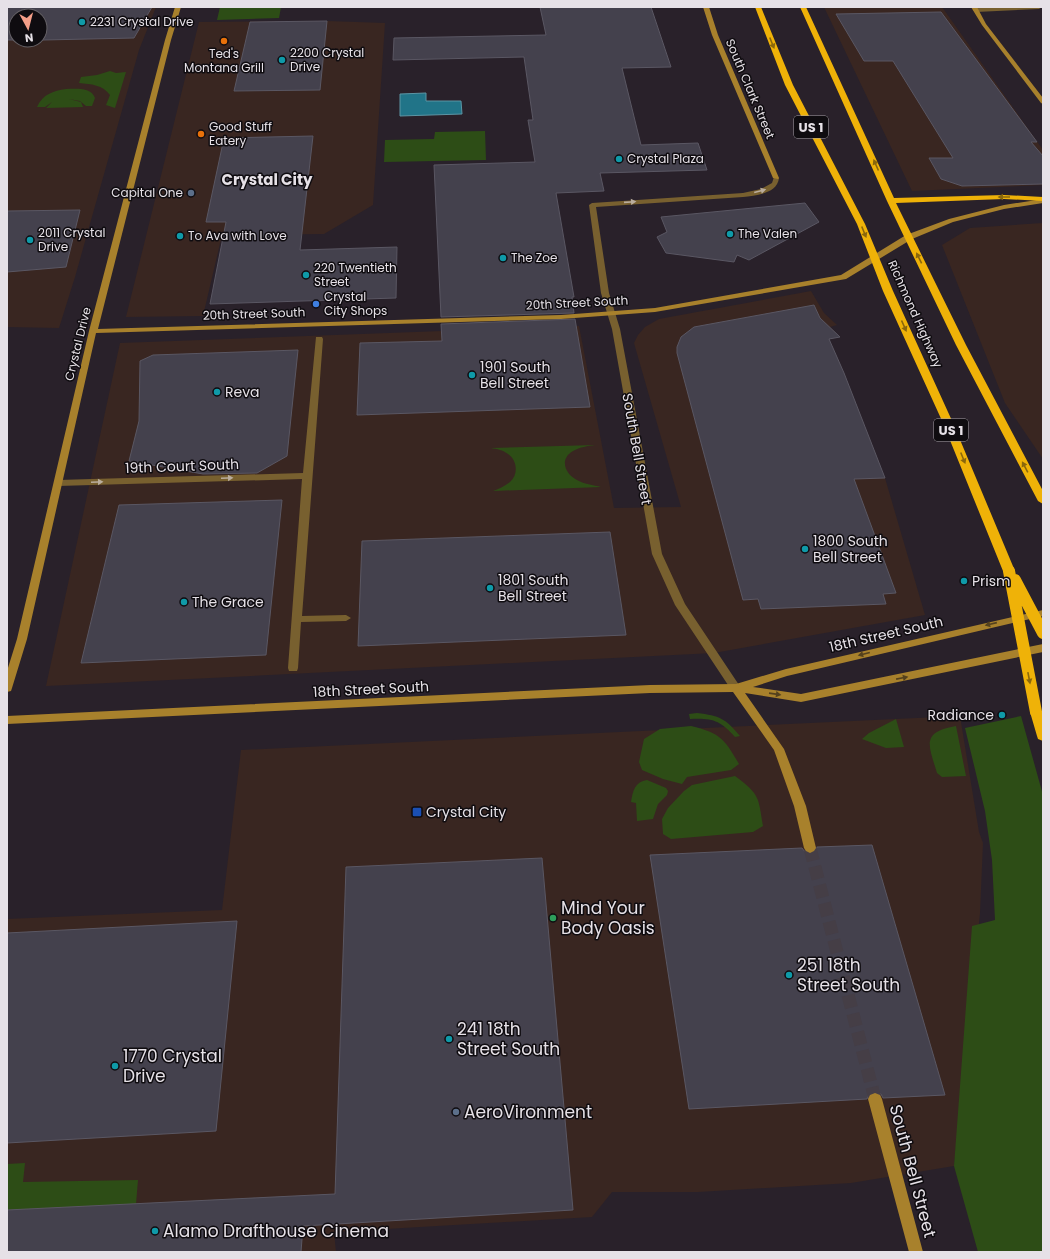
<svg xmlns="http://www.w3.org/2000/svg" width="1050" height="1259" viewBox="0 0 1050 1259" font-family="Poppins,sans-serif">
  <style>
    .commercial { fill: #392621; fill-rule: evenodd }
    .green { fill: #2d4d16 }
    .water { fill: #217488; stroke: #5c95a4 }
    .building { fill: #44414d; stroke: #5a5763 }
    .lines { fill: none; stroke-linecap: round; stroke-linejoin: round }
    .secondary-tunnel { stroke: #453e46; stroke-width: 13; stroke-dasharray: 13 6; stroke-linecap: butt }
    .street { fill: #78602f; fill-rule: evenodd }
    .secondary { fill: #a8812c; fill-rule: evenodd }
    .highway { fill: #efb208; fill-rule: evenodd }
    .highway-bridge { stroke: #efb208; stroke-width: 12 }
    .oneway { fill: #8a670c }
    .oneway2 { fill: #baad9d }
    .oneway3 { fill: #54411d }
    .culture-dot { fill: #0f9aa8; stroke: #0f0c10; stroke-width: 1.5 }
    .food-dot { fill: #e8710a; stroke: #0f0c10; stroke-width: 1.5 }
    .service-dot { fill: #5c6f8a; stroke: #0f0c10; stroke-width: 1.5 }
    .shop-dot { fill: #3f7fe0; stroke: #0f0c10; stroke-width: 1.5 }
    .transit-dot { fill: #1a4fb4; stroke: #0f0c10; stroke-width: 1.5 }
    .leisure-dot { fill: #2e9e5b; stroke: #0f0c10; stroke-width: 1.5 }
    .labels { text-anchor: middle; stroke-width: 3; stroke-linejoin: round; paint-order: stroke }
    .far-poi-label { font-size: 12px; fill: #e6e1e7; stroke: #0f0c10; text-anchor: start }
    .far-street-label { font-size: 12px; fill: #e6e1e7; stroke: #0f0c10 }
    .shield { fill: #0f0c10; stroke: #a6a1a6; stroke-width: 1 }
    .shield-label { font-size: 13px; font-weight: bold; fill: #e6e1e7 }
    .poi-label { font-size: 14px; fill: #e6e1e7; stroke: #0f0c10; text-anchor: start }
    .street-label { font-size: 14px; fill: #e6e1e7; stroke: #0f0c10 }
    .far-district-label { font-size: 15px; font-weight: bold; fill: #e6e1e7; stroke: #0f0c10 }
    .near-poi-label { font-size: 17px; fill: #e6e1e7; stroke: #0f0c10; text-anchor: start }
    .near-street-label { font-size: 17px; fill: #e6e1e7; stroke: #0f0c10 }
  </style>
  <rect width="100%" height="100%" fill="#29212a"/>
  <path class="commercial" d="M7 7H156L139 50 75 277 59 328 7 327ZM16 16H40V40H16Z
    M824 7H942L1043 150V185L912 191Z
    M327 21 385 23 373 205 324 234 222 235 203 316 126 317 199 22Z
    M1043 223V459L1005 403 942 245 970 228Z
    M811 291 824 313 837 325 830 327 840 337 829 339 844 373 885 478 925 615 714 653 46 686 120 343 579 326 614 508 681 507 634 343 638 335 645 327 659 319Z
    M960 716 979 832 983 843 980 913 954 1166 851 1183 698 1192H612L592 1217 334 1232 336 1252H7V919L222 910 241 750Z"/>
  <path class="green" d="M220 7H281L279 18 217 20Z
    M110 71 116 73 126 72 115 108 106 105 110 95C103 85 91 84 79 83L81 77 97 75Z
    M66 89C76 89 91 87 95 98L92 106H86L80 101 69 99 81 102 83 107 46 108 52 102 45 107H37C43 94 53 91 66 89Z
    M485 131 486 160 384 162 385 140 434 139 435 132Z
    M595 445C588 446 580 447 573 451 559 459 565 474 577 480 583 484 594 485 601 487L493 491C499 489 505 486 510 482 518 475 518 461 508 454 503 450 497 449 491 448Z
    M697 713C720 716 725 718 740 736L735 737C720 720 712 718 690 719L689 714Z
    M1021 716 1043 795V1252H978L954 1166 972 926 995 920 992 860 985 811 965 728Z
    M896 719 904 747 886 748 862 739 869 733Z
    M691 726C720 733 724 738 739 764L731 770 687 777 682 784 663 779 642 770 639 762 644 739 660 729Z
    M956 726 966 776 942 777 937 773C929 746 920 732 956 726Z
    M735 776C760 795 758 796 763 826L753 832 671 839 663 834 662 819 668 808 684 791 692 785Z
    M647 780 666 788 668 791 667 795 658 804 653 819 637 821 636 803 631 802C633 790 635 782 647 780Z
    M25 1163 23 1182 138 1180 136 1204 7 1210V1164Z"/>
  <path class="water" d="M426 93V101H461L462 114 400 116V94Z"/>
  <path class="building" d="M7 7H152L134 38 43 40H24H40V16H16V40H7Z
    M540 7H651L671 67 622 68 641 145 698 143 707 170 600 173 604 191 556 193 574 297H572L574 313 441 317 434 165 535 162 528 120H533L524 57 393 60 394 38 546 35Z
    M941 12 1037 142H1031L1043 156V184L962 186 941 179 929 158H953L893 61H864L836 14Z
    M327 21 320 90 234 91 250 22Z
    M313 136 300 250 397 247 396 298 210 304 226 222H206L224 138Z
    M805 203 819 222 749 260 737 255 734 262 666 253 657 237 667 232 661 217Z
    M80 210 66 267 7 272V211Z
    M814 305 820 318 840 337 829 339 844 373 885 478 854 479 896 593 883 594 886 604 761 609 758 599 743 600 677 353V347L681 337 694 327Z
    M575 319 590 407 357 415 360 343 442 341 441 324Z
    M298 350 287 456 257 473 203 474 129 461 139 421 140 361 153 355Z
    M282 500 266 655 81 663 119 505Z
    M610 532 626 635 358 646 362 541Z
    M872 845 945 1095 883 1098 881 1094 874 1092 869 1094 867 1099 689 1109 650 855 802 848 805 852 811 854 815 852 817 847Z
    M542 858 573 1210 303 1226 301 1252H7V1210L335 1194 346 867Z
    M237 921 216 1131 7 1143V933Z"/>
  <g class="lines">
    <path class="secondary-tunnel" d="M810 848 875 1099"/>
    <path class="street" d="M1005 7H1042L1039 9 976 12 973 10 976 8Z
      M774 177 779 178C777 194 756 195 743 197L596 207 609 293 620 329 662 554 685 604 741 688 740 691H732L675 605 652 554 612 329 601 293 589 205 592 203 743 193 761 189 772 183Z
      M316 337H322L323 339 302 616 346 615 351 618 346 621 301 622 298 668 297 671H289L288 668 302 479 58 486 54 483 58 480 303 473Z"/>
    <path class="secondary" d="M175 7H181L171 40 98 329 561 315 655 308 841 275 906 235 949 219 1004 205 1043 199V203L1004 209 953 222 912 239 846 279 655 312 561 319 96 333 27 639 12 688 11 691 7 692V671L17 639 89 331 165 40Z
      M703 7H709L718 35 779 178 778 179 773 178 712 35Z
      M971 7H977L986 24 1043 98V104L1041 103 982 25Z
      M1043 610V616L787 676 753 687 801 694 1043 644V652L801 702 745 693 784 749 806 806 816 848 814 851 810 853 806 851 804 848 794 806 774 750 733 692 650 693 7 724V716L650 685 736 684 786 669Z
      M875 1093 880 1095 882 1099 923 1252H909L868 1099 870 1095Z"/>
    <path class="highway" d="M755 7H761L793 85 865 224 893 291 953 423 1015 571 1013 574H1005L1003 571 943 423 883 291 857 224 785 85Z
      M800 7H806L894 198 1004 195 1043 197V201L1004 199 896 203 966 345 1043 491V504L1038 501 956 345 887 201Z
      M1036 707 1040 709 1043 714V741L1038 739 1037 736 1030 712 1032 709Z"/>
    <path class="highway-bridge" d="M1009 571 1036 712
      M1015 580 1043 633"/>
  </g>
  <defs><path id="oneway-solid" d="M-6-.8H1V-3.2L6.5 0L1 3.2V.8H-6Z"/></defs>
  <g class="oneway">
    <use href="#oneway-solid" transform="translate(772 43) rotate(68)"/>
    <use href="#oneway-solid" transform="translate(876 165) rotate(-114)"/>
    <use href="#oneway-solid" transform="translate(1004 197) rotate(-180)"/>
    <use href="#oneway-solid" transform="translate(864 232) rotate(68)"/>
    <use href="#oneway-solid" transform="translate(919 258) rotate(-116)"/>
    <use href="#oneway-solid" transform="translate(904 326) rotate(66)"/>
    <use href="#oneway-solid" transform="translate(963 458) rotate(68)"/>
    <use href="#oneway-solid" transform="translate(1025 467) rotate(-118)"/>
    <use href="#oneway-solid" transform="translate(1029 678) rotate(79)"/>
  </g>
  <g class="oneway2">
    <use href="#oneway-solid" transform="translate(760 191) rotate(-15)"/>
    <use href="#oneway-solid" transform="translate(630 202) rotate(-4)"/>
    <use href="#oneway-solid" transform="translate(227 478) rotate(-2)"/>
    <use href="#oneway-solid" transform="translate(97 482) rotate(-2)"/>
  </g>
  <g class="oneway3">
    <use href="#oneway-solid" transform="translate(991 624) rotate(167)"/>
    <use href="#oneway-solid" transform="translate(864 654) rotate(166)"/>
    <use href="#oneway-solid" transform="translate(902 678) rotate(-11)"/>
    <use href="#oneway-solid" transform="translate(775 694) rotate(8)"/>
  </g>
  <g class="culture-dot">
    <circle cx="82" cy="22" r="4"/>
    <circle cx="282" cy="60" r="4"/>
    <circle cx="619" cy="159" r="4"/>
    <circle cx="730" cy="234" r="4"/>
    <circle cx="180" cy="236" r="4"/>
    <circle cx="30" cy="240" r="4"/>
    <circle cx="503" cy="258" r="4"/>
    <circle cx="306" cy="275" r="4"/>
    <circle cx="472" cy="375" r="4"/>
    <circle cx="217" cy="392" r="4"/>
    <circle cx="805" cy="549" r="4"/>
    <circle cx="964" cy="581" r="4"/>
    <circle cx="490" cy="588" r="4"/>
    <circle cx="184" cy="602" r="4"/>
    <circle cx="1002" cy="715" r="4"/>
    <circle cx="789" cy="975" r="4"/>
    <circle cx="449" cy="1039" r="4"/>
    <circle cx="115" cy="1066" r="4"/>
    <circle cx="155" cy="1231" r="4"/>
  </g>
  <g class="food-dot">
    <circle cx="224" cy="41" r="4"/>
    <circle cx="201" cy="134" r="4"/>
  </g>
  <g class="service-dot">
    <circle cx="191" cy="193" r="4"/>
    <circle cx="456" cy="1112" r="4"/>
  </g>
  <circle class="shop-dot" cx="316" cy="304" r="4"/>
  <rect class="transit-dot" x="412" y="807" width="10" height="10" rx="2"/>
  <circle class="leisure-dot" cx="553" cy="918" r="4"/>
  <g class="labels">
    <g class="far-poi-label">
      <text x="90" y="26">2231 Crystal Drive</text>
      <text x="290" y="57">2200 Crystal<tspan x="290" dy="14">Drive</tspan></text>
      <text x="224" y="58" text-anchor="middle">Ted's<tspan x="224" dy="14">Montana Grill</tspan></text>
      <text x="209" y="131">Good Stuff<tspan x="209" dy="14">Eatery</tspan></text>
      <text x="627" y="163">Crystal Plaza</text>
      <text x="183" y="197" text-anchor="end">Capital One</text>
      <text x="38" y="237">2011 Crystal<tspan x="38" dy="14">Drive</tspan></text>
      <text x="738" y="238">The Valen</text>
      <text x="188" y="240">To Ava with Love</text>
      <text x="511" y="262">The Zoe</text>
      <text x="314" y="272">220 Twentieth<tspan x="314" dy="14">Street</tspan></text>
      <text x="324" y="301">Crystal<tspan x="324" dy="14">City Shops</tspan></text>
    </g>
    <g class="far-street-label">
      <text transform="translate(750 89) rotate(67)" y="4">South Clark Street</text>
      <text transform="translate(577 303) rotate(-3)" y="4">20th Street South</text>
      <text transform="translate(254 314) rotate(-2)" y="4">20th Street South</text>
      <text transform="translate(915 314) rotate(66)" y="4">Richmond Highway</text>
      <text transform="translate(78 344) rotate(-76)" y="4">Crystal Drive</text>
    </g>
    <g class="shield">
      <rect x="794" y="116" width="34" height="22" rx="3"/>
      <rect x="934" y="419" width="34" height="22" rx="3"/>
    </g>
    <g class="shield-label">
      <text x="811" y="132">US 1</text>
      <text x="951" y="435">US 1</text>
    </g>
    <g class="poi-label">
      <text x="480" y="372">1901 South<tspan x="480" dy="16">Bell Street</tspan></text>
      <text x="225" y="397">Reva</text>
      <text x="813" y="546">1800 South<tspan x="813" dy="16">Bell Street</tspan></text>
      <text x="498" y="585">1801 South<tspan x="498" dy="16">Bell Street</tspan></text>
      <text x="972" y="586">Prism</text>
      <text x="192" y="607">The Grace</text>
      <text x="994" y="720" text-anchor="end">Radiance</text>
      <text x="426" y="817">Crystal City</text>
    </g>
    <g class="street-label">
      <text transform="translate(637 449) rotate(80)" y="5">South Bell Street</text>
      <text transform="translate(182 466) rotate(-2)" y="5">19th Court South</text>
      <text transform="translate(886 634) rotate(-13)" y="5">18th Street South</text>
      <text transform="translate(371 689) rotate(-3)" y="5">18th Street South</text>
    </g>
    <g class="far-district-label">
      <text x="267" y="185">Crystal City</text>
    </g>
    <g class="near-poi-label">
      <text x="561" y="914">Mind Your<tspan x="561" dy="20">Body Oasis</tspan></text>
      <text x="797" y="971">251 18th<tspan x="797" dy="20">Street South</tspan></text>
      <text x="457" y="1035">241 18th<tspan x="457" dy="20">Street South</tspan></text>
      <text x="123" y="1062">1770 Crystal<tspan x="123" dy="20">Drive</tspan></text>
      <text x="464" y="1118">AeroVironment</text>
      <text x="163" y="1237">Alamo Drafthouse Cinema</text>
    </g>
    <g class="near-street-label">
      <text transform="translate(913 1171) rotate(75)" y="6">South Bell Street</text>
    </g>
  </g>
  <rect width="1050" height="1259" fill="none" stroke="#e6e1e7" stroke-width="16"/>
  <g transform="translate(28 28) rotate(173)"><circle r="19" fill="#0f0c10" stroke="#656166"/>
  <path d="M0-3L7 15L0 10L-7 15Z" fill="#f49e88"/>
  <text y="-6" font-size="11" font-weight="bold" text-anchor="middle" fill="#e6e1e7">N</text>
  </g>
</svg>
